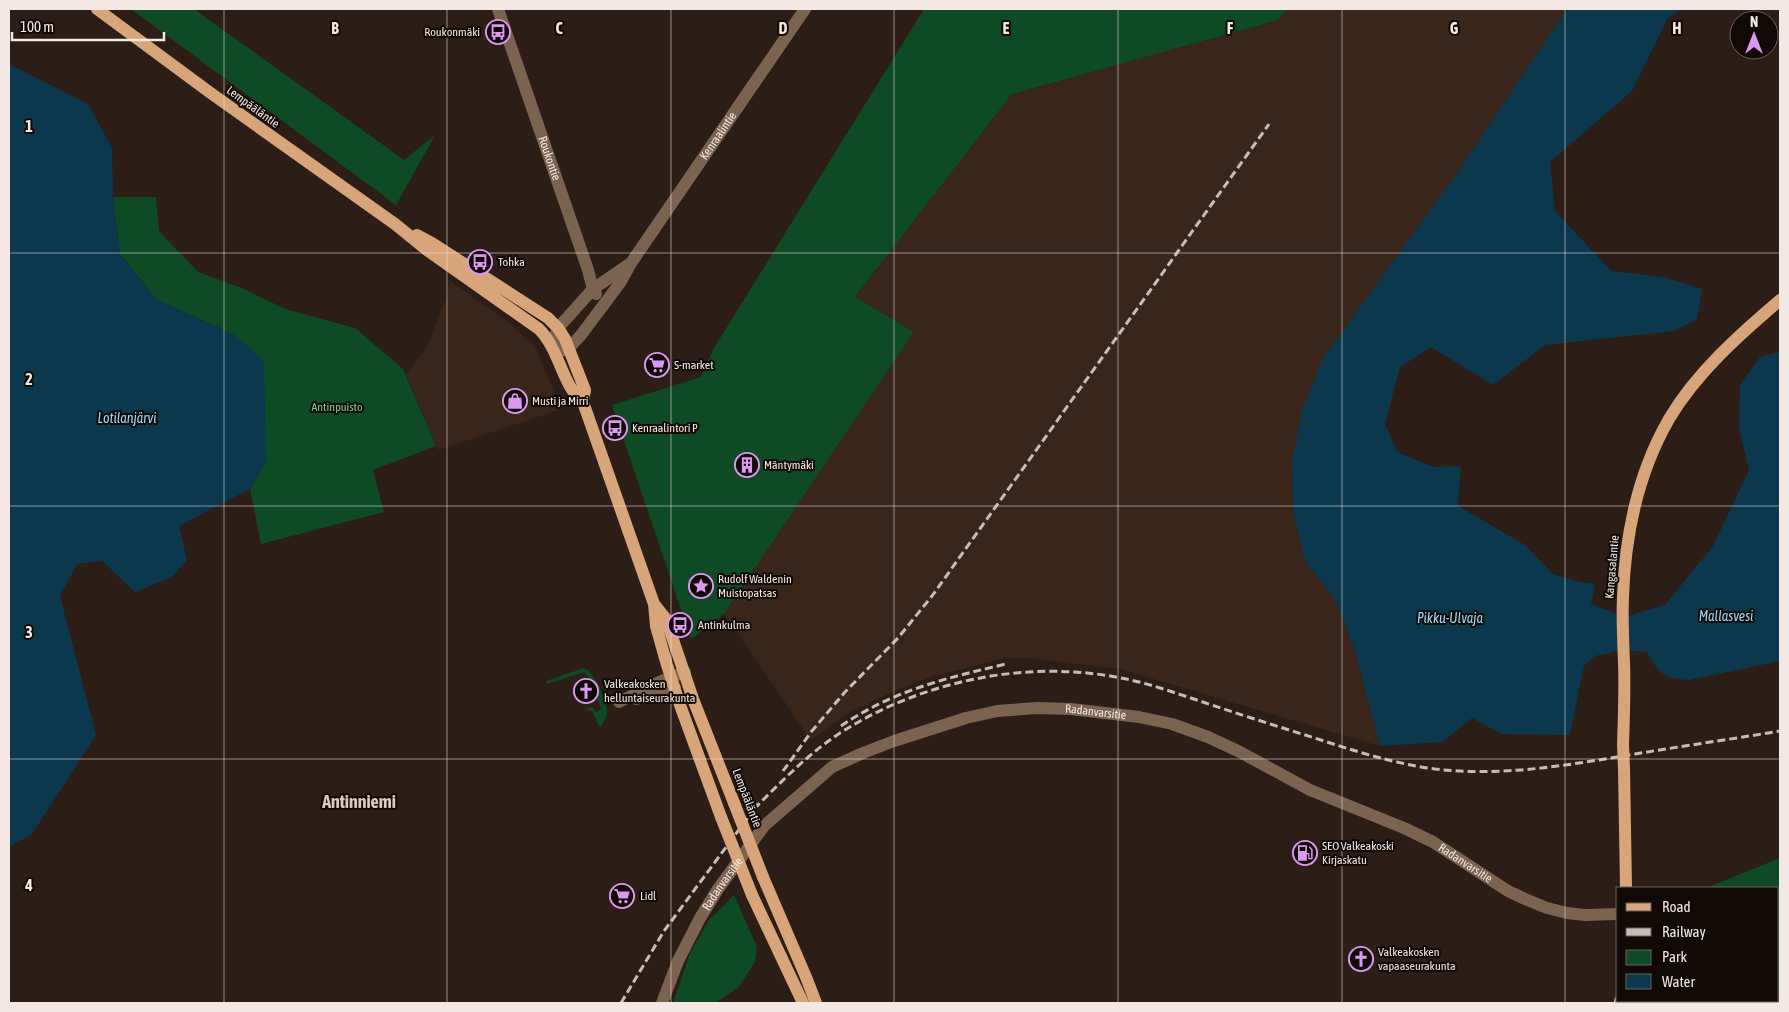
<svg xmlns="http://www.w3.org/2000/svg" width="1789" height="1012" viewBox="0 0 1789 1012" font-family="'Asap Condensed',sans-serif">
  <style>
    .built { fill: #392519 }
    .green { fill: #0e4a23 }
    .water { fill: #0b384d }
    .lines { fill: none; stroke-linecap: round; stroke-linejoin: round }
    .minor { stroke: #7c634f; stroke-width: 12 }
    .major { stroke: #d8a47a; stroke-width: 12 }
    .rail { stroke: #c8bcb7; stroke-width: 3; stroke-dasharray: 8 4; stroke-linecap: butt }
    .major-bridge { stroke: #d8a47a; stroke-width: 12 }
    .grid { fill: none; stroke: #f3e8e3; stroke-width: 1; stroke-opacity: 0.55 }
    .labels { text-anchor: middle; stroke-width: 4; stroke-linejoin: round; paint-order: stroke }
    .poi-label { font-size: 12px; fill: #f3e8e3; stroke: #100906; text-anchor: start }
    .street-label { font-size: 12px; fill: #f3e8e3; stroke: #100906 }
    .park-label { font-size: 12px; fill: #7dd592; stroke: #100906 }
    .water-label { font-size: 14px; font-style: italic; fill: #9edafc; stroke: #100906 }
    .district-label { font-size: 18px; font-weight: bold; fill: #ddc9be; stroke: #100906 }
    .grid-label { font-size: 16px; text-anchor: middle; font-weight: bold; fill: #f3e8e3; stroke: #100906; stroke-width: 4; stroke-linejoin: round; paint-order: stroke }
  </style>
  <rect width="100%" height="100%" fill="#2c1e16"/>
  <path class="built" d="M1287 9H1567L1457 173 1292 461 1293 512 1305 560 1335 599 1354 648 1380 746 1120 669 1028 658H1005L927 678 888 694 850 712 811 740 724 614 914 332 855 297 1012 94 1278 20Z
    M449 280 509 323 535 346 561 409 438 450 406 374 427 347 447 296Z"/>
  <path class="green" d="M131 9H194L404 160 435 135 396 205Z
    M924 9H1287L1278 20 1012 94 855 297 914 332 724 614 691 639 612 405 701 377 714 348Z
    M113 197H156L159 231 198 272 244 289 285 309 355 328 403 369 436 446 373 470 384 512 261 544 250 489 266 463 235 335 157 300 120 254Z
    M584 668C594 672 607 701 607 713 606 718 603 723 601 727L599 726 592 711 584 709 592 707 596 712 601 709 591 680 584 672 547 684 546 681Z
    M1780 858V1003H1645V1001H1778V888H1706Z
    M734 895 757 947 755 962 739 987 715 1003H673L690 953 709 920Z"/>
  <path class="water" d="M1567 9H1682L1668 18 1632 91 1550 162 1555 211 1611 271 1664 277 1702 289 1697 319 1674 331 1545 345 1493 385 1431 347 1400 367 1385 424 1397 452 1434 467 1461 466 1458 506 1525 545 1553 574 1580 582 1595 584 1591 604 1624 617 1665 605 1713 546 1749 470 1739 428 1740 385 1760 357 1780 352V661L1689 680C1664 679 1658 673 1647 652L1623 650 1595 656 1584 666 1570 735 1501 734 1472 718 1442 742 1380 746 1354 648 1335 599 1305 561 1293 512 1292 461 1302 411 1323 358 1457 173Z
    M9 64 88 104 112 148 113 197 120 254 157 300 235 335 264 361 266 463 250 489 179 526 187 560 172 577 135 592 102 561 77 564 60 596 96 735 32 834 9 847Z"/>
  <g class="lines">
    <g class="minor">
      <path id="s1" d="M498 9 588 270 593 289 596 294"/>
      <path id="s2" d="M631 263 593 289 558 328 554 338 556 353 569 348 581 335 620 283 631 263 805 9"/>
      <path d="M636 699 662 693 675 688"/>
      <path d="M619 702 659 682 685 672"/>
      <path id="s3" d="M662 1003 678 961 700 918 718 889 764 826 832 767 863 753 894 741 966 718 997 711 1037 708 1071 709 1139 717 1172 724 1208 737 1240 752 1310 790 1404 828 1433 842 1508 891 1525 899 1547 908 1567 913 1585 915 1618 914"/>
    </g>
    <path class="major" d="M97 9 212 94 395 224 427 250 539 329C560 350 562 386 583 402L654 604 656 626 667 665 680 705 721 817
      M417 235 432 243 548 318 558 328 565 339 585 390 583 402
      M654 604 666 619 693 699 734 803
      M1623 745C1624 717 1625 689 1624 662 1623 640 1622 618 1623 597 1625 536 1638 473 1669 419 1696 373 1740 334 1780 300
      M1624 768 1626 888
      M763 877 806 977 816 1003
      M752 895 803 1003
      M1620 1001V1003"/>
    <path class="rail" d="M841 726C892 691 946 678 1006 664
      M783 771 811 732 845 692 898 638 932 596 1269 124
      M754 809C781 782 808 754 840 733 928 677 1041 656 1143 683 1162 688 1181 695 1200 701 1241 715 1283 728 1324 741 1361 753 1397 764 1435 769 1503 777 1568 765 1635 754 1683 746 1732 739 1780 731
      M621 1003 664 931 758 804"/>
    <path class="major-bridge" d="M1623 745 1624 768
      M734 803 763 877
      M721 817 752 895"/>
  </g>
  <path class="grid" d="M224 9V1003M447 9V1003M671 9V1003M894 9V1003M1118 9V1003M1342 9V1003M1565 9V1003M9 253H1780M9 506H1780M9 759H1780"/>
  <defs>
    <symbol id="bus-ring" viewBox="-11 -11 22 22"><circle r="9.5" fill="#100906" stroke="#de98f3" stroke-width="1.5"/><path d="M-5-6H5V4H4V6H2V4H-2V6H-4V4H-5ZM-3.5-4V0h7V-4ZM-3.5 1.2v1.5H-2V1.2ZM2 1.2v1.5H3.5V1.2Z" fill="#de98f3"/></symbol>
    <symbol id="supermarket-ring" viewBox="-11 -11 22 22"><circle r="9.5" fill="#100906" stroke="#de98f3" stroke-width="1.5"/><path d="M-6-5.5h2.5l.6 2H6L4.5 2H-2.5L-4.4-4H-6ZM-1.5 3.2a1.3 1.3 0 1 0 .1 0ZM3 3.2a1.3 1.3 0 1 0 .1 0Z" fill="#de98f3"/></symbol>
    <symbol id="shop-ring" viewBox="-11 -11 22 22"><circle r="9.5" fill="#100906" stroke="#de98f3" stroke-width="1.5"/><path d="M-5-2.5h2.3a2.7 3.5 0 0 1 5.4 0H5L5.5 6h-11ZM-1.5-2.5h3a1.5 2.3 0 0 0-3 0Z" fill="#de98f3"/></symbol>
    <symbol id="building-ring" viewBox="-11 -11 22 22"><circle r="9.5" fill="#100906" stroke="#de98f3" stroke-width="1.5"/><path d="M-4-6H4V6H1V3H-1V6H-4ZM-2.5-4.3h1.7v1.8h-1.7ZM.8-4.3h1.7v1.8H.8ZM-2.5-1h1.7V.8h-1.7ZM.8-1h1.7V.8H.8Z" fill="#de98f3"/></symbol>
    <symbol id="sight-ring" viewBox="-11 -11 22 22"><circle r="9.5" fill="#100906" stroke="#de98f3" stroke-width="1.5"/><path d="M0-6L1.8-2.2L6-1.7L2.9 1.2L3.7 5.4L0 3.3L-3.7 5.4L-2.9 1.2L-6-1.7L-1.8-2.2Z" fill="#de98f3"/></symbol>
    <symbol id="church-ring" viewBox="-11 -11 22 22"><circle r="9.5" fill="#100906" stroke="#de98f3" stroke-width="1.5"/><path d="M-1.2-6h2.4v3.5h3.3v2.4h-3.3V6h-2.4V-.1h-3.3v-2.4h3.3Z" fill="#de98f3"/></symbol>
    <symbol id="fuel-ring" viewBox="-11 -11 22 22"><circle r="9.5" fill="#100906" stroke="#de98f3" stroke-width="1.5"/><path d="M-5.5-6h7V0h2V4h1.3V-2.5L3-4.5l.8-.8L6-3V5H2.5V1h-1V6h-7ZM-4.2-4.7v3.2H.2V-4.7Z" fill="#de98f3"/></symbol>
  </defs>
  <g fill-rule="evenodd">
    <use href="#bus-ring" x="484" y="18" width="28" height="28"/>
    <use href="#bus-ring" x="466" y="248" width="28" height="28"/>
    <use href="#supermarket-ring" x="643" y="351" width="28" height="28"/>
    <use href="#shop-ring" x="501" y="387" width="28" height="28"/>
    <use href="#bus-ring" x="601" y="414" width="28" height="28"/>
    <use href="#building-ring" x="733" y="451" width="28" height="28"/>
    <use href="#sight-ring" x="687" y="572" width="28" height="28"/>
    <use href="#bus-ring" x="666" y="611" width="28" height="28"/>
    <use href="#church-ring" x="572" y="677" width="28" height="28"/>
    <use href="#fuel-ring" x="1291" y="839" width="28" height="28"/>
    <use href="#supermarket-ring" x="608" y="882" width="28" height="28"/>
    <use href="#church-ring" x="1347" y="945" width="28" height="28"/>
  </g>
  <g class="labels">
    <g class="poi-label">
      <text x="480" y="36" text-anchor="end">Roukonmäki</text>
      <text x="498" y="266">Tohka</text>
      <text x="674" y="369">S-market</text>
      <text x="532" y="405">Musti ja Mirri</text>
      <text x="632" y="432">Kenraalintori P</text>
      <text x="764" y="469">Mäntymäki</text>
      <text x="718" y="583">Rudolf Waldenin<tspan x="718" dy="14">Muistopatsas</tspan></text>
      <text x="698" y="629">Antinkulma</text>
      <text x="604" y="688">Valkeakosken<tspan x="604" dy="14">helluntaiseurakunta</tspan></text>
      <text x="1322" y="850">SEO Valkeakoski<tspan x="1322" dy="14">Kirjaskatu</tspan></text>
      <text x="640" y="900">Lidl</text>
      <text x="1378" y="956">Valkeakosken<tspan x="1378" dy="14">vapaaseurakunta</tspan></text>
    </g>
    <g class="street-label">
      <text transform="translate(253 107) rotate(36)" y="4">Lempääläntie</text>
      <text dy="4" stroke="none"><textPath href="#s2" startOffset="398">Kenraalintie</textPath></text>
      <text dy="4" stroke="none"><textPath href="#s1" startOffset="158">Roukontie</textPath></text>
      <text transform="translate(1612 567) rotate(-85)" y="4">Kangasalantie</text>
      <text dy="4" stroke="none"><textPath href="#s3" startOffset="569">Radanvarsitie</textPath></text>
      <text transform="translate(747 798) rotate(69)" y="4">Lempääläntie</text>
      <text dy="4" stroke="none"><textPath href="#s3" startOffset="972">Radanvarsitie</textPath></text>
      <text dy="4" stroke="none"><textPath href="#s3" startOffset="134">Radanvarsitie</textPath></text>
    </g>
    <g class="park-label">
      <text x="337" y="411">Antinpuisto</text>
    </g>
    <g class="water-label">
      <text x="127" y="423">Lotilanjärvi</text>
      <text x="1726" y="621">Mallasvesi</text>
      <text x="1450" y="623">Pikku-Ulvaja</text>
    </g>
    <g class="district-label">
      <text x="359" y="808">Antinniemi</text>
    </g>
  </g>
  <g class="grid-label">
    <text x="335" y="34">B</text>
    <text x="559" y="34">C</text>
    <text x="783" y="34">D</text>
    <text x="1006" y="34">E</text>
    <text x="1230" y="34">F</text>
    <text x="1454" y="34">G</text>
    <text x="1677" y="34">H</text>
    <text x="29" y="132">1</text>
    <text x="29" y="385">2</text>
    <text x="29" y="638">3</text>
    <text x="29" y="891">4</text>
  </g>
  <rect width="1789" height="1012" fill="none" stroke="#f3e8e3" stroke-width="20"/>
  <rect x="1616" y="887" width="162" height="115" fill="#100906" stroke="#6b625e"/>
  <rect x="1626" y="903" width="25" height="8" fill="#d8a47a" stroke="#6b625e"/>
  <text x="1662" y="912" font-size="15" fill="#f3e8e3">Road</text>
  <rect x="1626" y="928" width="25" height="8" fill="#c8bcb7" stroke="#6b625e"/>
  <text x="1662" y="937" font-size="15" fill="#f3e8e3">Railway</text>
  <rect x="1626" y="950" width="25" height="15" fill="#0e4a23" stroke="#6b625e"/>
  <text x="1662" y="962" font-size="15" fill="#f3e8e3">Park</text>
  <rect x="1626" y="974" width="25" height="15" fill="#0b384d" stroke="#6b625e"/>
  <text x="1662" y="987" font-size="15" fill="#f3e8e3">Water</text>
  <g transform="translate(1754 35)"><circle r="24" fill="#100906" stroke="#6b625e"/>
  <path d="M0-4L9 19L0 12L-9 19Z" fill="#de98f3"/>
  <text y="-8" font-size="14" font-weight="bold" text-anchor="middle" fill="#f3e8e3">N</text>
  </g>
  <path d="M12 32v8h152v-8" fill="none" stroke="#f3e8e3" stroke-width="2.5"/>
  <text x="20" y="32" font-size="15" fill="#f3e8e3" stroke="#100906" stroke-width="4" paint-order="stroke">100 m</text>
</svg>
